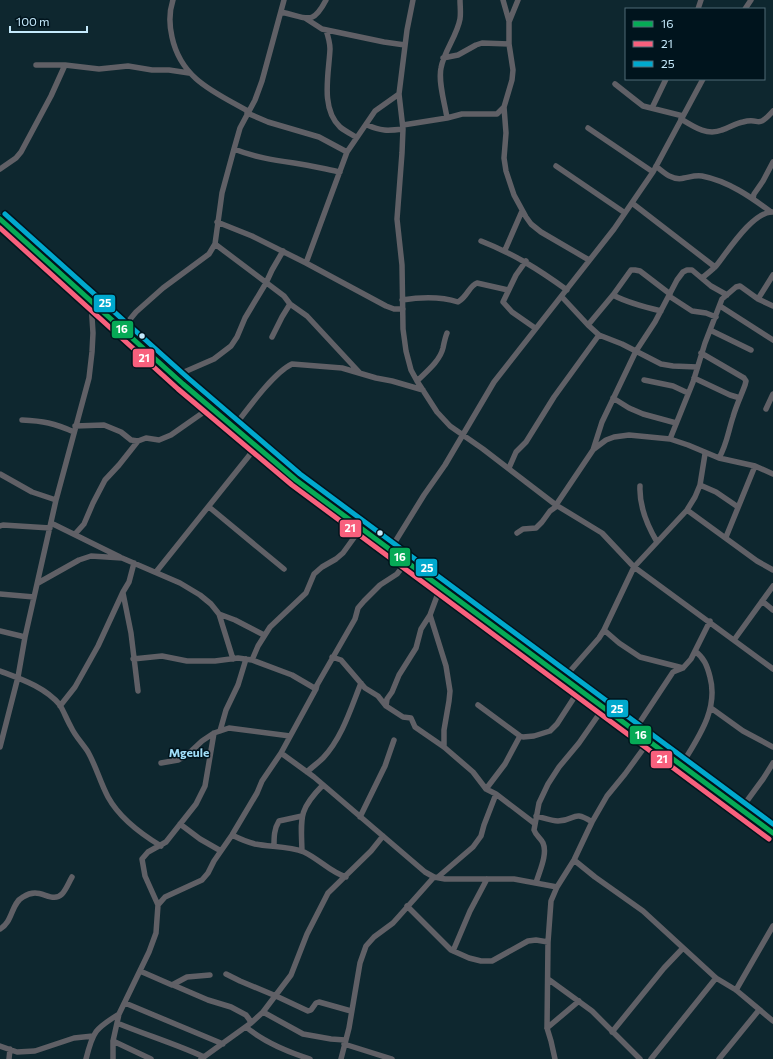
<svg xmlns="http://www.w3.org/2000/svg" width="773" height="1059" viewBox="0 0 773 1059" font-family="Commissioner,sans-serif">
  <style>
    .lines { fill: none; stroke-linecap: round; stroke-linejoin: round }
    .stream { stroke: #4b487a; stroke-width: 1.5 }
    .minor { stroke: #606066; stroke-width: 5.5 }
    .primary { stroke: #5d6068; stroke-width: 9 }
    .bus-1-casing { stroke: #00141d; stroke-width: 8 }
    .bus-2-casing { stroke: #00141d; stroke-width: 8 }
    .bus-3-casing { stroke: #00141d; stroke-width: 8 }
    .bus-1 { stroke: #06aa56; stroke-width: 5 }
    .bus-2 { stroke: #f8607d; stroke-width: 5 }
    .bus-3 { stroke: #00a9ce; stroke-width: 5 }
    .bus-dot { fill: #c5eafc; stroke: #00141d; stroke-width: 1.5 }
    .labels { text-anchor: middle; stroke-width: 3; stroke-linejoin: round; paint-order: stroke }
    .quarter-label { font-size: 12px; font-weight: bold; fill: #a0def9; stroke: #00141d }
    .line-badge { stroke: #00141d; stroke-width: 1.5 }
    .badge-label { font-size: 11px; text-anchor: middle; font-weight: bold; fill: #fff }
  </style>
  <rect width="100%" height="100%" fill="#0e272f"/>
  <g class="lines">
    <path class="stream" d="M3 228 84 303
      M98 316 109 324
      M149 359 161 372 203 410
      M206 413 250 451
      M253 453 318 503"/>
    <path class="minor" d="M173 0C169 12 169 24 172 37 181 79 214 92 248 111
      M413 0 407 30 399 94 403 129 402 153 397 219 402 265 403 329 406 351 411 370 417 381 437 412 450 426 483 449 556 505 602 533 634 567 773 669
      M503 0 509 21
      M518 0 509 22V44L513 70 512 80 504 107 506 133 504 158 506 171 514 195 526 217 531 224 541 232 589 260
      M698 9 701 0
      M745 9 751 0
      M281 12C307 17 312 27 326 0
      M305 18 322 29 384 42 405 45
      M326 30C328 36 330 42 330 49 329 73 320 108 340 127 345 131 351 134 356 137
      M443 58 458 55 476 45 482 43 509 44
      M36 65H65L99 69 128 66 152 70H169L189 73
      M615 84 634 99 643 106 683 116
      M652 108 666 79
      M247 113 268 122 319 137 347 152
      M447 118C445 104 438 82 441 68 444 51 457 36 460 19 461 13 460 6 460 0
      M681 119C694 127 707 136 722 130 729 128 736 123 743 122 761 117 756 130 773 111
      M367 125C381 131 387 131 403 129
      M403 125 447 118 462 114H497L504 107
      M588 128 653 172
      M234 149C254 157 273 160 294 163 309 165 325 169 340 172
      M556 166 625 213
      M656 166C664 173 673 181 684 178 690 177 695 175 702 176 728 181 751 197 771 212
      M0 169 16 158 21 152 51 96 65 65
      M753 198 754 194 763 181 773 162
      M632 203 715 267
      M217 222 252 236 306 263 386 306 394 309H403
      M481 241C514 254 538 269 567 290
      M215 244 284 296 290 304 307 316 359 372
      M505 250 522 211
      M526 261 516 275 503 302 512 312 535 328
      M306 263 347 152 375 111 399 94
      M702 278C707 274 712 270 716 266 728 251 753 211 773 212
      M613 295C628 303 644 307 661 311
      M669 296 692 311 706 313 716 317
      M562 297 588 325 599 335 622 344 661 364 673 366 697 367
      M758 299 773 275
      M402 300C420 297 440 296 458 302 468 296 469 286 477 283L508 290
      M720 306 773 340
      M588 325 613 295 631 270H635L640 271 670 294
      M122 329 136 312 163 288 209 254 215 244 222 193 234 149 240 128 255 100 262 81 284 0
      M710 330 751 350
      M272 337 282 317 290 304
      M701 353 744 378 746 381 745 385C741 396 736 406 733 417 728 432 727 444 719 458
      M175 376 214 359 231 346 237 337 245 318 266 283 272 270 283 251
      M694 378 730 395 740 398
      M644 380 673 386 688 393
      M417 381C426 372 440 361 443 348 444 343 445 338 447 333
      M613 398 629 408 643 414 676 423
      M766 409 773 394
      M22 420C43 421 54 423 74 432
      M75 426 104 425 121 432 131 440 138 441 146 438 159 440 171 435 211 407
      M233 428C247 410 273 373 292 364L342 368 376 378 392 381 423 390
      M670 439 693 382 705 343 722 299 736 287 740 286 758 299 773 306
      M594 449 606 440 614 437 629 435 670 439 688 445 719 458 755 466 773 474
      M509 468 516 452 526 442 554 397 599 335
      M0 474 32 492 56 500
      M700 485 716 492 738 507
      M640 486C639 506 647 525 657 542
      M556 505 593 450 602 422 636 351 655 322 677 280 683 272 687 270H692L711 286 727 295
      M209 507 284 569
      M687 510 757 561 773 570
      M51 523 120 557
      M0 526 3 525 50 528
      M517 533 523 529 536 528 542 522 550 511 557 506
      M75 534 84 524 93 503 105 480 119 465 138 441
      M726 537 755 466
      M390 550 424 495 445 465 494 382 614 229 653 172 703 79
      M156 572 256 447
      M38 583 79 560 91 556 122 558 180 583 200 595 211 604 219 614 233 659
      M123 593 131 633 138 691
      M0 594 34 597
      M762 601 773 610
      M219 614 235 620 264 635
      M430 615 446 666 450 691 449 701 444 730V747
      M604 630 619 643 640 657 683 668
      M0 631 25 637
      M734 640 773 586
      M332 657 341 660 365 688 378 696 386 706 403 717 411 718 415 727 444 747 473 772 486 789 496 794 534 823
      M133 659 162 656 187 661H215L238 658 252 660 292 675 316 689
      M252 660 258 646 270 627 306 593 314 574 322 567 336 559 343 553 361 528
      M0 671C21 679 45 687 60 705 64 712 67 720 71 727 75 736 83 744 88 752 96 766 100 782 108 797 119 817 141 834 161 846
      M564 678 599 638 604 630 634 567 687 510 695 497 700 485 705 454
      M478 705 520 736 523 737 534 736 550 731 557 724 579 690
      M60 706 75 687 98 646 123 592 129 582 134 563
      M386 706 387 699 392 692 399 675 416 648 421 629 430 615 440 588
      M711 708 743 731 773 747
      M220 731 226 710 238 685 246 659
      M634 731 673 672 683 668 691 659 710 621
      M0 747 18 677 25 637 56 500 89 378 92 352 93 333 91 302
      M281 753 314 777 425 872 434 877 445 879H514L557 887
      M161 763 178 760 187 755 202 741 214 733 229 728 290 736
      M681 766C697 739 719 710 710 677 707 665 704 658 695 651
      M307 772C312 767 318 763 323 758 342 738 351 708 361 683
      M486 789 505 764 520 736
      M741 809 763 779 773 763
      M536 816C544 818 551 821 558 821 576 821 572 809 592 822
      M360 817 385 766 394 740
      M180 824 200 839 221 851
      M232 835C240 839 247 842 255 844 271 847 289 846 304 852 319 859 330 872 346 877
      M274 846C274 837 274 829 279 821L302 816
      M302 851C301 818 298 810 323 785
      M574 860 595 877 643 911 716 978 736 990 773 1021
      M438 877 473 847 481 836 484 825 496 794
      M536 883C539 872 548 854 543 843 541 838 536 836 534 830L539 803 548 784 559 767 579 743 604 707
      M158 905 145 876 142 859 148 852 166 842 196 804 205 786 214 733
      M407 906 451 950 469 958 481 961H492L528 941 536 940 548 942
      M0 929C13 922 11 903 23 897 26 895 32 893 35 893 45 893 54 902 62 894 66 890 69 882 72 877
      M453 951 470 911 487 879
      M140 971 172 985 187 977 210 975
      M226 974 240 981 276 996 308 1011 311 1010 316 1003 319 1002 351 1011
      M548 979 592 1011 640 1059
      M173 985 208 1000 231 1007 246 1015 249 1019 251 1023
      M736 990 773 926
      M125 1003 223 1044
      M263 1012 303 1034 331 1039 345 1040
      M117 1023C146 1035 176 1044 204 1057
      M246 1027C264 1042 288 1052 310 1059
      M547 1028 579 1001
      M612 1032 664 968 683 948
      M113 1041 151 1059
      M344 1044 392 1059
      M0 1046 17 1052 35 1051 74 1038 93 1036
      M9 1059 10 1049
      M86 1059C93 1031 95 1029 119 1014
      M113 1059V1041L119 1014 149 952 156 933 158 905 165 897 202 880 208 873 214 861 232 835 257 793 262 781 281 753 316 689 317 685 355 619 358 608 364 601 380 585 397 574 407 561
      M201 1059 251 1023 263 1012 291 975 307 934 328 893 371 851 383 836
      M341 1059 349 1028 360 963 366 946 374 937 393 923 434 877
      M555 1059 551 1041 547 1028 548 942 551 901 557 887 574 860 592 822 607 796 625 774 649 741
      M651 1059 716 978
      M719 1059 759 1010"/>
    <path class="primary" d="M0 219C97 307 194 396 296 480L773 833"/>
    <defs>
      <path id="bus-1" d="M0 219 183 384 296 480 773 833"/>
      <path id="bus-2" d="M0 228 178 389 292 485 769 839"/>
      <path id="bus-3" d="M5 214 188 378 300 474 773 824"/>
    </defs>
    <use href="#bus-1" class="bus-1-casing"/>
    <use href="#bus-2" class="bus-2-casing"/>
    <use href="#bus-3" class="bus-3-casing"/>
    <use href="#bus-1" class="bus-1"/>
    <use href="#bus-2" class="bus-2"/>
    <use href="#bus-3" class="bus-3"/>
  </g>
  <g class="bus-dot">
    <circle cx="142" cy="336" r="3.5"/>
    <circle cx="380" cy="533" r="3.5"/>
  </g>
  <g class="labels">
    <g class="quarter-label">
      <text x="189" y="757">Mgeule</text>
    </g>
  </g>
  <g class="line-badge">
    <rect x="93" y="294" width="23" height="19" rx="4" fill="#00a9ce"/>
    <rect x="111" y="320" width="23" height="19" rx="4" fill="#06aa56"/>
    <rect x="132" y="348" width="23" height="20" rx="4" fill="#f8607d"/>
    <rect x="339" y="519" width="23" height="19" rx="4" fill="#f8607d"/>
    <rect x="389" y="547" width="22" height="20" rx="4" fill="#06aa56"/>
    <rect x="415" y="558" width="23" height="19" rx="4" fill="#00a9ce"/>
    <rect x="606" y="699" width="23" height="19" rx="4" fill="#00a9ce"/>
    <rect x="629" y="725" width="23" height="20" rx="4" fill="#06aa56"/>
    <rect x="650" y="750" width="23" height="19" rx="4" fill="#f8607d"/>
  </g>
  <g class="badge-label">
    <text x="105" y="307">25</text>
    <text x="122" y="333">16</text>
    <text x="144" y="362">21</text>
    <text x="350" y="532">21</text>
    <text x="400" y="561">16</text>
    <text x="427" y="572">25</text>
    <text x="617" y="713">25</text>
    <text x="641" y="739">16</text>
    <text x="662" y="763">21</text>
  </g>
  <rect x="625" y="8" width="140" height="72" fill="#00141d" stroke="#4f6a76"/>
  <rect x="633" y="21" width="20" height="6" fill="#06aa56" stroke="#4f6a76"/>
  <text x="661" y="28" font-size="12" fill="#c5eafc">16</text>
  <rect x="633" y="41" width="20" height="6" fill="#f8607d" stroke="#4f6a76"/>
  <text x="661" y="48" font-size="12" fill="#c5eafc">21</text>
  <rect x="633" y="61" width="20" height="6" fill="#00a9ce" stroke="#4f6a76"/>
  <text x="661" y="68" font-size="12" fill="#c5eafc">25</text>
  <path d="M10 26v6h77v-6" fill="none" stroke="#c5eafc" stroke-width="2"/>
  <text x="16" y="26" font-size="12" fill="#c5eafc" stroke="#00141d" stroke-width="3" paint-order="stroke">100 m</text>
</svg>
